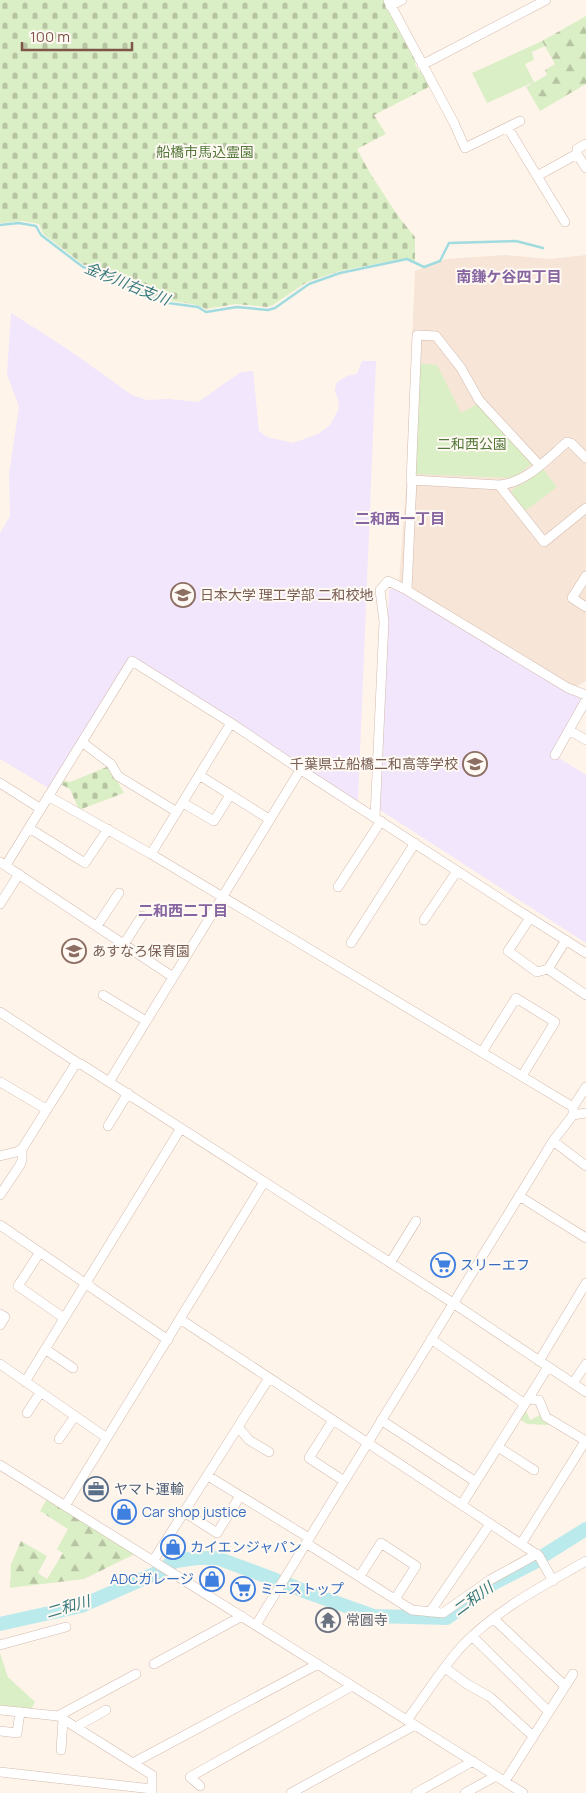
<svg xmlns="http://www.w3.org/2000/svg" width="586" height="1793" viewBox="0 0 586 1793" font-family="Manrope,'Noto Sans JP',sans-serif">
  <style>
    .residential { fill: #f7e5d7 }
    .education { fill: #f1e6fc }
    .green { fill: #dbefc6 }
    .forest { fill: url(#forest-firs) }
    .cemetery { fill: url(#cemetery-stones) }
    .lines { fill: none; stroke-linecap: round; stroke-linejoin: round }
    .stream { stroke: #a0dcdf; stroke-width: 2.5 }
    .river { stroke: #bbeaec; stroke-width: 14 }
    .minor-casing { stroke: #d3baad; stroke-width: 10 }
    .minor { stroke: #fff; stroke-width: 9 }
    .labels { text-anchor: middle; stroke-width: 4; stroke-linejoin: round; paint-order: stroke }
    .park-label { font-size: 14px; fill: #53783a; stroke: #fff9f3 }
    .education-label { font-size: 14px; fill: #785e54; stroke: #fff9f3; text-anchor: start }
    .shop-label { font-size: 14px; fill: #366cbe; stroke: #fff9f3; text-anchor: start }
    .service-label { font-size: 14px; fill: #4e5e75; stroke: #fff9f3; text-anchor: start }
    .worship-label { font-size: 14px; fill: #5b616d; stroke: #fff9f3; text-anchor: start }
    .neighbourhood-label { font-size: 15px; font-weight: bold; fill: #8665a0; stroke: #fff9f3 }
    .water-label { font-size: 15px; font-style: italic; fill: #37797c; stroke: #fff9f3 }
  </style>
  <defs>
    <pattern id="forest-firs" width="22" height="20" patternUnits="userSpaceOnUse" patternTransform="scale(1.25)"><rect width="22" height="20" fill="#dbefc6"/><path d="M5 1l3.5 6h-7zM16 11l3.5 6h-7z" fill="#b7c4a3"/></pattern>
    <pattern id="cemetery-stones" width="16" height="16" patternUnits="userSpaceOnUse" patternTransform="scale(1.25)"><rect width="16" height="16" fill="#dbefc6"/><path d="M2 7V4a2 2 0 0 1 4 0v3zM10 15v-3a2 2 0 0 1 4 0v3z" fill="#b7c4a3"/></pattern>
  </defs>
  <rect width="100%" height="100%" fill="#fff4ea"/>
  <path class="residential" d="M505 255 550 259 586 255V681L573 688 399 583 406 487 415 271 446 259Z"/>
  <path class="education" d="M11 313 66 348 132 395 147 400 169 399 198 402 241 372 253 371 259 431 267 437 293 443 318 434 330 425 339 408 338 399 335 391 336 383 347 376 357 374 362 361H376L358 802 130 657 50 789 0 759V533L10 516 9 474 19 407 7 374Z
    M395 588 567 692 580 698 582 701 551 753 586 775V943L380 810 389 590Z"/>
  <path class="green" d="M542 41 545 46 532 52 534 60 525 64 534 82 487 103 472 73Z
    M418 363 437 365 461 413 479 403 533 463 516 476 510 478 412 474Z
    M543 469 557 487 525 511 511 494 514 488 526 482Z
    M525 1409 530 1420 540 1415 549 1422 548 1425 527 1424 519 1419Z
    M0 1653 8 1677 35 1702 31 1710 0 1707Z"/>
  <path class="forest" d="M586 16V84L540 111 526 87 547 75 545 70 555 64 542 41Z
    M47 1499 135 1554 84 1579 10 1588 11 1564 21 1541 47 1556 38 1573 47 1579 63 1553 57 1549 68 1529 40 1511Z"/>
  <path class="cemetery" d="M0 0H384L416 60 415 64 418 70 424 73 431 86 374 115 386 134 357 149 370 173 398 216 415 237V263L407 258 340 271 307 282 273 305 267 307 236 304 206 309C194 302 182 304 168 300 140 293 114 277 88 265H84L43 234 39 224 22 221 0 223Z
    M109 766 124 793 79 810 70 789 60 784 63 780 70 782Z"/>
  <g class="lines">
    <path class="stream" d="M0 225 19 223 36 226 41 235 83 267 105 275 132 289 149 296 168 303 198 307 206 312 237 307 268 310 275 308 309 284 340 273 407 259 424 267 440 261 449 243 516 241 543 248"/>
    <path class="river" d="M543 1556 586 1529
      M169 1564 176 1561 197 1558H217L276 1580
      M287 1584 309 1593 374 1616 447 1618 494 1583 539 1560
      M0 1624 81 1606 161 1571"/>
    <defs>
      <path id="minor" d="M388 0 454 123 465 148 520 121
        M390 6 402 0
        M422 65 546 0
        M508 128 537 176 577 154V149L586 144
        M577 154 586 168
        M537 176 565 222
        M586 458 571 443 567 442C547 459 526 483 499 485L412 480 407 589 408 591 568 688 586 695
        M411 482 417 335 436 336 461 368 479 400 539 465
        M499 485 544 542 586 508
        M586 576 572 598 586 607
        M586 700 569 730 586 740
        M82 742 111 764 118 776 177 812
        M555 755 569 730
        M199 775 269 819
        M0 783 41 809
        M48 796 151 854 573 1107
        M183 803 214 821 230 795
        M375 817 384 621 380 590 388 581 407 590
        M29 828 85 863 108 829
        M151 854 231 723
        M0 862 173 977
        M6 865 132 661 231 723 301 770
        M338 887 381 821
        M0 904 19 874
        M530 918 508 951 537 972 548 969 586 995
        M424 920 457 871
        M97 926 119 893
        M351 943 415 843
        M124 944 142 916
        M548 969 566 940
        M103 995 146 1021
        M0 1012 78 1063
        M482 1052 516 998 555 1022 522 1076
        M0 1082 46 1109
        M109 1082 299 772 301 770 516 909 586 953
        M573 1113V1107L586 1087
        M108 1126 128 1093
        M553 1141 586 1166
        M0 1156 16 1152 22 1149 73 1068 75 1065 81 1064 453 1303 586 1392
        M0 1195 20 1165 22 1160V1149
        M519 1196 586 1238
        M0 1225 168 1340
        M40 1252 18 1286 64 1318
        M390 1263 416 1221
        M0 1314 5 1317 0 1325
        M180 1319 539 1556 553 1581
        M431 1339 525 1404
        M45 1349 73 1368
        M539 1361 586 1283
        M0 1364 107 1438
        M25 1382 181 1128
        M573 1383 586 1364
        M528 1399 539 1400 546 1417 586 1441
        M27 1413 40 1393
        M333 1420 309 1458 344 1481
        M381 1420 476 1482
        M238 1427 249 1440 269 1452
        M59 1439 75 1416
        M498 1447 534 1470
        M0 1465 523 1793
        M208 1476 309 1538
        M462 1504 548 1367
        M65 1506 264 1182
        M184 1512 217 1533 240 1496
        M306 1543 412 1610 443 1613 490 1580 537 1554
        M521 1544 586 1440
        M153 1561 269 1378
        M360 1576 381 1543 416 1566 395 1599
        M430 1612 490 1524
        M494 1619 565 1686
        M256 1625 553 1141 573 1115 586 1113
        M472 1636 549 1712
        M0 1645 66 1627
        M154 1664 242 1616
        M445 1668 467 1684 490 1697 533 1736
        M0 1710 58 1716 152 1775V1793
        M58 1716 136 1674
        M407 1720C425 1696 442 1668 462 1646 497 1609 543 1586 586 1561
        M76 1727 106 1710
        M0 1731 17 1733 20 1712
        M61 1750 63 1719
        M133 1763 318 1664
        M0 1772 152 1789
        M505 1781 573 1674
        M200 1786 190 1777 352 1686
        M291 1793 415 1725
        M416 1793 473 1761
        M465 1793 496 1776"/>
    </defs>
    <use href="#minor" class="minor-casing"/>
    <use href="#minor" class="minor"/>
  </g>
  <defs>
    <symbol id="university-ring" viewBox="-11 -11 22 22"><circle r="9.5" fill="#fff9f3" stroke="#8d6e63" stroke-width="1.5"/><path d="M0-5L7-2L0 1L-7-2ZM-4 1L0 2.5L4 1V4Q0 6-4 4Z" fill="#8d6e63"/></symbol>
    <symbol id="school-ring" viewBox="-11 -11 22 22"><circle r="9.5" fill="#fff9f3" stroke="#8d6e63" stroke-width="1.5"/><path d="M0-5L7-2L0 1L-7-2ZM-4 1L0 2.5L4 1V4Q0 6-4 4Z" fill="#8d6e63"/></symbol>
    <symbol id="supermarket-ring" viewBox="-11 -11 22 22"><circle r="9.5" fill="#fff9f3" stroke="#3f7fe0" stroke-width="1.5"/><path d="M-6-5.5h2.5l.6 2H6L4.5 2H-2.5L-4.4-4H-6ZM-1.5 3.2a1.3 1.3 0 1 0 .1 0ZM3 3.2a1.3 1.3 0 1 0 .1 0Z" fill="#3f7fe0"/></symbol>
    <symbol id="office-ring" viewBox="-11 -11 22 22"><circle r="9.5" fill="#fff9f3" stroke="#5c6f8a" stroke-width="1.5"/><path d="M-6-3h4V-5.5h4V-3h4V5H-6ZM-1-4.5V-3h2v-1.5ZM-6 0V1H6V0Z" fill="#5c6f8a"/></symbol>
    <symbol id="shop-ring" viewBox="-11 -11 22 22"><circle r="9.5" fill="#fff9f3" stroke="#3f7fe0" stroke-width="1.5"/><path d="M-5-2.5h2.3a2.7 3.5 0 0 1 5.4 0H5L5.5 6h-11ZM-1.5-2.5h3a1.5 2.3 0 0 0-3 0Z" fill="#3f7fe0"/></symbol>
    <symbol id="temple-ring" viewBox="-11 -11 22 22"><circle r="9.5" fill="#fff9f3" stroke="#6b7280" stroke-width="1.5"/><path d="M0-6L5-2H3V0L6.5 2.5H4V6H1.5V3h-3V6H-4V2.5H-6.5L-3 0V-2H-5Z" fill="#6b7280"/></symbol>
  </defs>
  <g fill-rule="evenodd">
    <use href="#university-ring" x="169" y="581" width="28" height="28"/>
    <use href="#school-ring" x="461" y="750" width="28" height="28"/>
    <use href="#school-ring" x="60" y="937" width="28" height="28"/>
    <use href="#supermarket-ring" x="429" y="1251" width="28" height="28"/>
    <use href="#office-ring" x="82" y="1475" width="28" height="28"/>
    <use href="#shop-ring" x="110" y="1498" width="28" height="28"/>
    <use href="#shop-ring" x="159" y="1533" width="28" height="28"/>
    <use href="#shop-ring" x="198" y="1565" width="28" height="28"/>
    <use href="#supermarket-ring" x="229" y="1575" width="28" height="28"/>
    <use href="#temple-ring" x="314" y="1606" width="28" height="28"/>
  </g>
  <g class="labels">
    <g class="park-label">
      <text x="205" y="157">船橋市馬込霊園</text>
      <text x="472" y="449">二和西公園</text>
    </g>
    <g class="education-label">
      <text x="200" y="600">日本大学 理工学部 二和校地</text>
      <text x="458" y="769" text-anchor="end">千葉県立船橋二和高等学校</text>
      <text x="92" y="956">あすなろ保育園</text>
    </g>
    <g class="shop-label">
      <text x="460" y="1270">スリーエフ</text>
      <text x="142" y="1517">Car shop justice</text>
      <text x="190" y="1552">カイエンジャパン</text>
      <text x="194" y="1584" text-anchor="end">ADCガレージ</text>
      <text x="260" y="1594">ミニストップ</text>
    </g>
    <g class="service-label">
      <text x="114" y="1494">ヤマト運輸</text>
    </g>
    <g class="worship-label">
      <text x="346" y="1625">常圓寺</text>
    </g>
    <g class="neighbourhood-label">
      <text x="509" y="282">南鎌ケ谷四丁目</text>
      <text x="400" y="524">二和西一丁目</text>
      <text x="183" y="916">二和西二丁目</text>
    </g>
    <g class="water-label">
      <text transform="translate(127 284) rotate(22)" y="5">金杉川右支川</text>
      <text transform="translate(473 1599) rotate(-36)" y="5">二和川</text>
      <text transform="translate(68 1607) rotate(-16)" y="5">二和川</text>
    </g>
  </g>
  <path d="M22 42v8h110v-8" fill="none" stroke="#7e5649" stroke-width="2.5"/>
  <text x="30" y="42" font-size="15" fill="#7e5649" stroke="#fff9f3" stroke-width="4" paint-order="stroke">100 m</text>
</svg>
